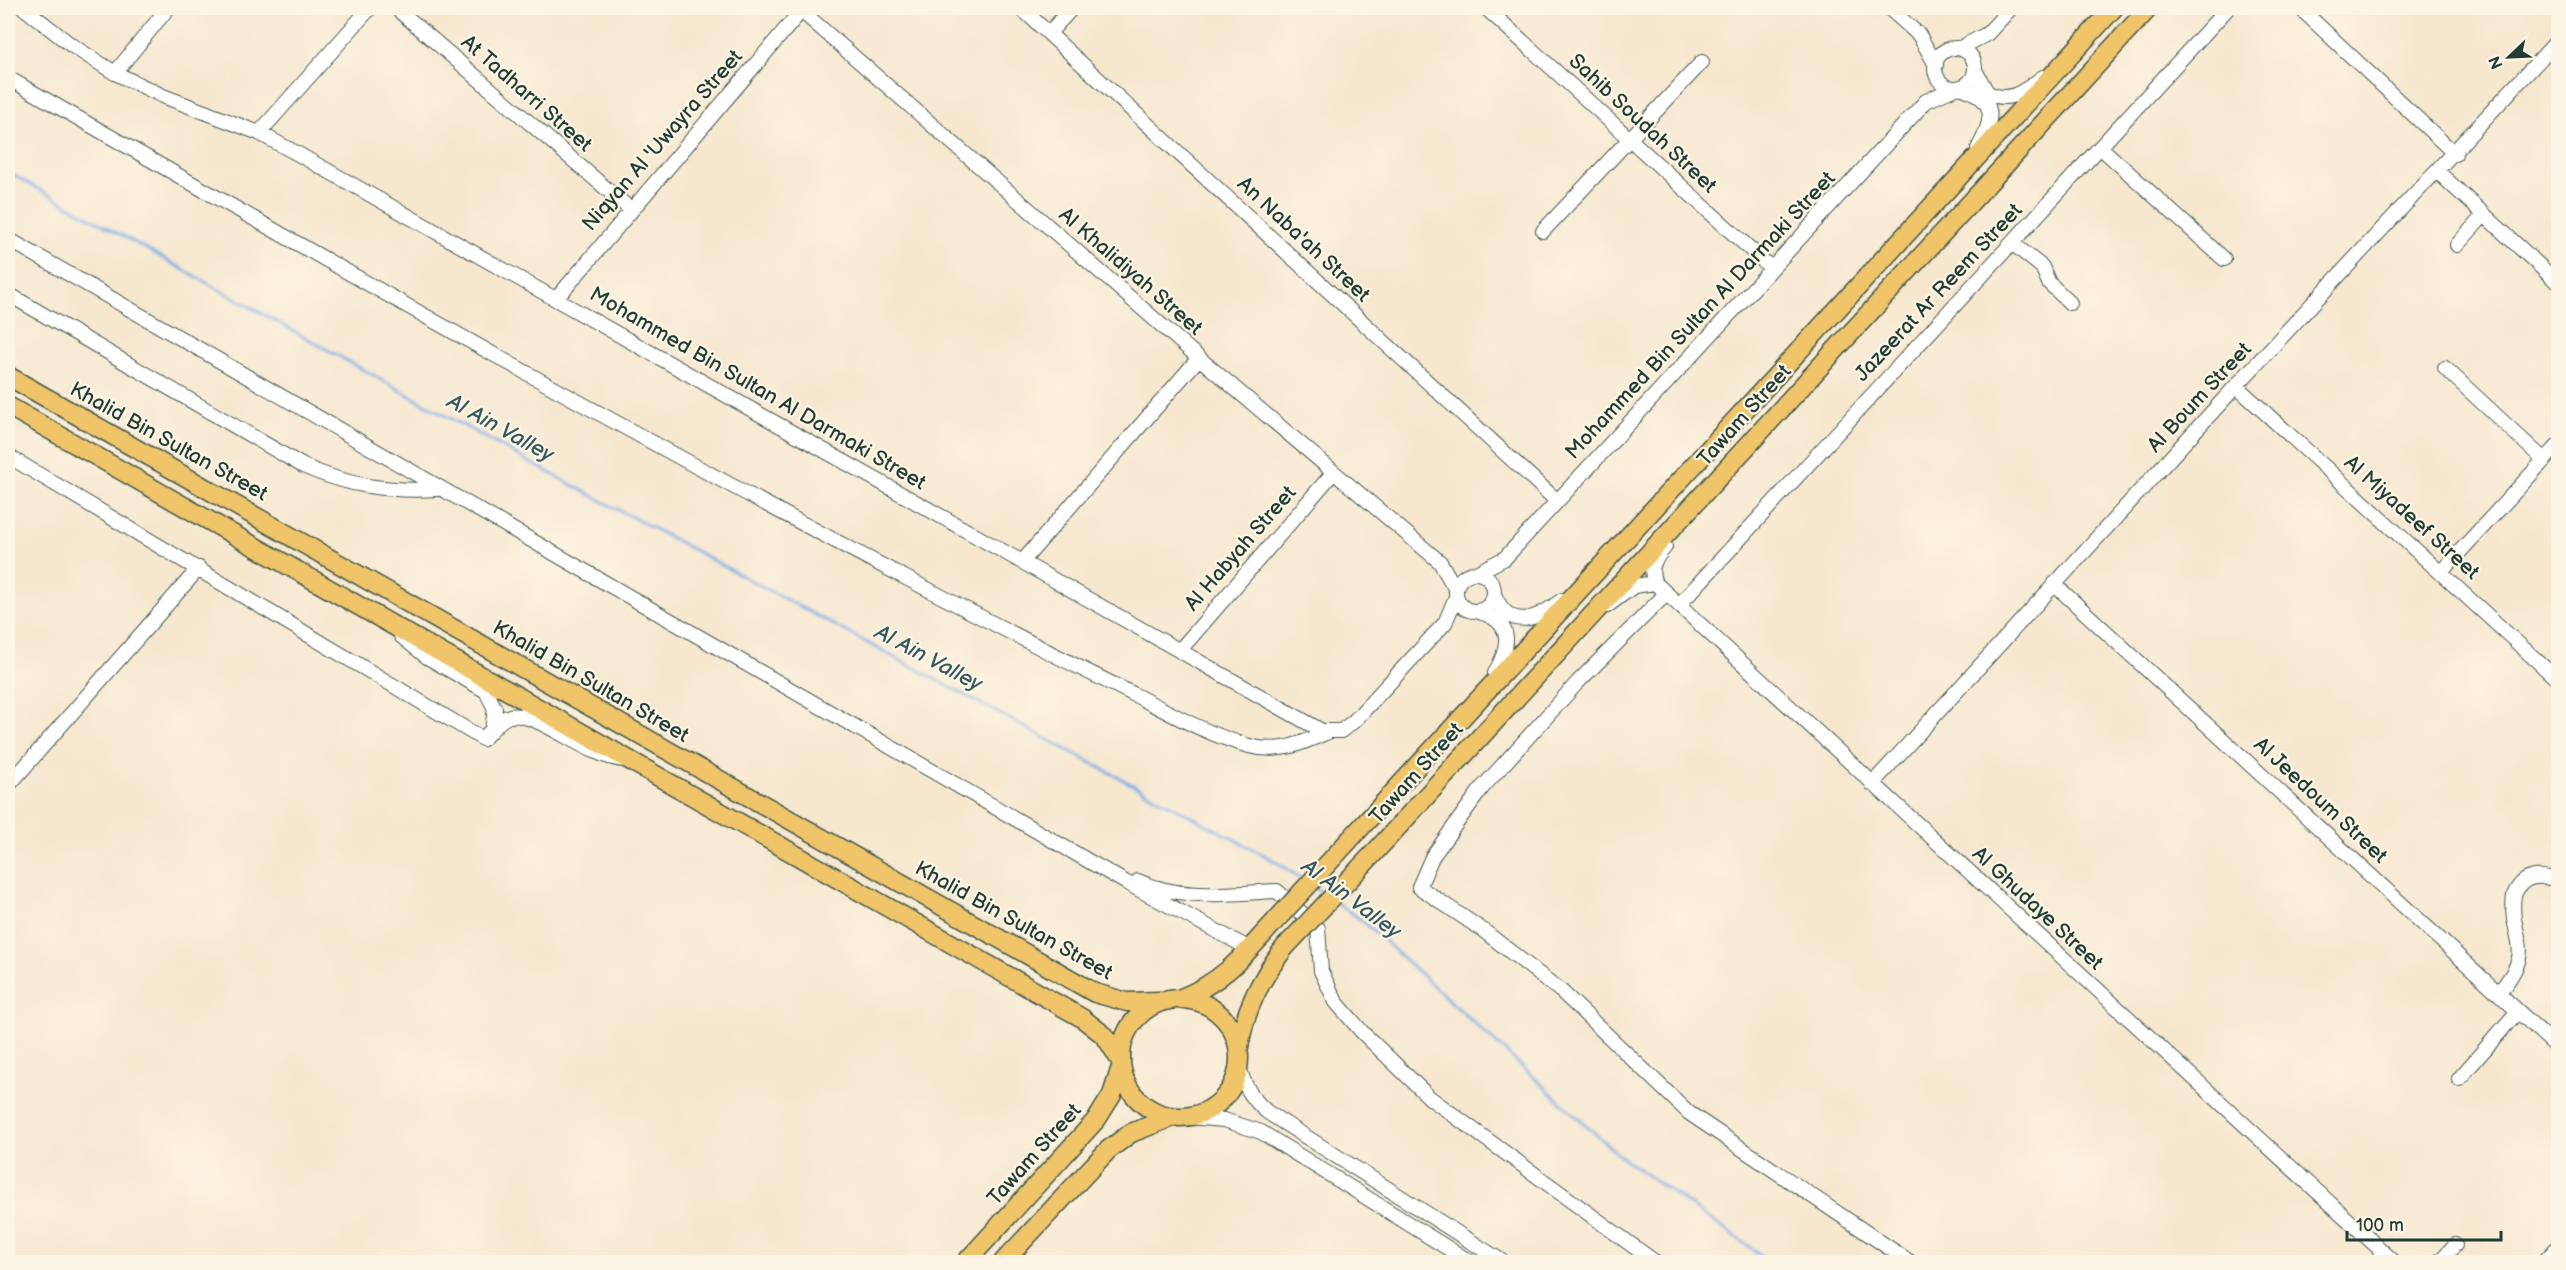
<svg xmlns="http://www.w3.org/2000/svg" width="2566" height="1270" viewBox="0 0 2566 1270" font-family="'Balsamiq Sans',sans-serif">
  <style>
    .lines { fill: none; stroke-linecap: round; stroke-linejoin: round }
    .stream { stroke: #77abe4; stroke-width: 3 }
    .minor-casing { stroke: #3f564b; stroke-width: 16 }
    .major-casing { stroke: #3f564b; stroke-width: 21 }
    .minor { stroke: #fff; stroke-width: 14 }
    .major { stroke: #f0c469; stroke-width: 18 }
    .major-bridge-casing { stroke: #3f564b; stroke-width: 21; stroke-linecap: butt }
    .major-bridge { stroke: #f0c469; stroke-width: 18 }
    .labels { text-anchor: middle; stroke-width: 4.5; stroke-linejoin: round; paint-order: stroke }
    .street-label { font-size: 21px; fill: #1f3d34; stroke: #fcf5e5 }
    .water-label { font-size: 22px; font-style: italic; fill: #355860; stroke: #fcf5e5 }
  </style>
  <rect width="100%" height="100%" fill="#fcf5e5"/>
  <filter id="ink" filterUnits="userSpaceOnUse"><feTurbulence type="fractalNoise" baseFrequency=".0167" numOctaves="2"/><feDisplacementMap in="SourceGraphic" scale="12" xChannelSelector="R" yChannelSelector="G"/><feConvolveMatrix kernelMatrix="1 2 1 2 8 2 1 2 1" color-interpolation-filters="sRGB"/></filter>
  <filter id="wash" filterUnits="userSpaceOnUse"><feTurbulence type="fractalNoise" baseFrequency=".008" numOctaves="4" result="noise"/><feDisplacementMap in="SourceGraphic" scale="24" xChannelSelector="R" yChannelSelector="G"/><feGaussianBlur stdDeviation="1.35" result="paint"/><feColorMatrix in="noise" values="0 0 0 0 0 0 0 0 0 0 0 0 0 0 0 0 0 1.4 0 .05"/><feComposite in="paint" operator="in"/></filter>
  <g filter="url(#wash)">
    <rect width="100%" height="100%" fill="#f7e7cf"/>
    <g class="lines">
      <path class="stream" d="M8 172 531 463 1275 861 1303 880
        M1314 887 1326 896
        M1336 903 1359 918 1620 1156 1771 1262"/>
    </g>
  </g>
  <g filter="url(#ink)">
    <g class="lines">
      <defs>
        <path id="minor" d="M24 8 71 45 115 73 163 96 259 133 298 154 1322 731H1341L1354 721 1445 623 1456 597
          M396 8 630 209
          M798 8 1199 358 1440 562 1456 590
          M1021 8 1557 501
          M1486 8 1771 268
          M1889 8 1919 35 1936 65
          M2300 8 2455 154
          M1049 33 1072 8
          M1935 68a20 20 0 1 1 40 0a20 20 0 1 1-40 0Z
          M1960 48 1987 34 2011 8
          M1975 70 1987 92C2010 105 2025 90 2043 77
          M115 73 168 8
          M8 78C305 248 602 420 906 578 981 617 1056 657 1133 694 1170 713 1208 735 1249 746 1280 754 1300 744 1328 732
          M1960 87C1998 99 1994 119 1978 149
          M259 133 370 8
          M2100 147 2224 259
          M2438 172 2556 281
          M1543 231 1702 62
          M8 239 1125 882 1250 949
          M2012 243 2042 267 2049 283 2070 303
          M2457 245 2484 215
          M8 294 303 466C348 486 389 492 438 489
          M557 298 801 11
          M2445 368 2544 460
          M2236 386 2558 680
          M8 456 483 739C490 732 498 721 507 717 532 706 587 758 624 760
          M1665 547C1655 559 1648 568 1655 583L2394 1262
          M1022 562 1199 358
          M2442 571 2558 445
          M1456 592a19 19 0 1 1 38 0a19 19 0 1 1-38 0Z
          M1476 573 1505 558 1926 101 1955 88
          M2054 584 2558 1048
          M1494 594C1510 633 1537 619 1562 600
          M1666 594 1577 683 1482 788 1432 857 1419 887 1484 931 1562 992 1689 1113 1910 1262
          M1679 605 2228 8
          M1607 606 1634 586 1655 583
          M1479 612C1514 621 1510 647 1495 673
          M401 636 427 657 486 691 495 709 492 729
          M1180 650 1333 473
          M1872 784 2236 386 2558 40
          M8 786 199 568
          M1138 881C1182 901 1230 893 1277 891L1318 928 1321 971 1336 1002 1363 1033 1430 1098 1655 1262
          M2499 992C2539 945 2508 940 2514 895 2521 879 2532 874 2549 878
          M1239 1066C1243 1085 1252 1099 1267 1112L1503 1262
          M2459 1079 2518 1011
          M1188 1117 1224 1120 1261 1132 1470 1262
          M2439 1262 2455 1245
          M2544 1262 2558 1247"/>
        <path id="major" d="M8 376 1095 993 1127 1002 1160 1001
          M8 406 1082 1018 1105 1036 1120 1060
          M1354 835 2114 8
          M1374 853 2149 8
          M1181 998C1219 984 1241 959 1267 930
          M1121 1058a59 59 0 1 1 118 0a59 59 0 1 1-118 0Z
          M1239 1047C1245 1009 1261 978 1285 947
          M966 1262 1097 1119 1112 1095 1121 1067
          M1003 1262 1108 1150 1131 1133 1172 1117"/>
      </defs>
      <use href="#minor" class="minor-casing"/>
      <use href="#major" class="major-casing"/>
      <use href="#minor" class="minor"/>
      <use href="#major" class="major"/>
      <defs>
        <path id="major-bridge" d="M1267 930 1354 835
          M1285 947 1374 853"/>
      </defs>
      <use href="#major-bridge" class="major-bridge-casing"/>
      <use href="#major-bridge" class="major-bridge"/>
    </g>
  </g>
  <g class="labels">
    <g class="street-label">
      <text transform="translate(527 93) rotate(41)" y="7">At Tadharri Street</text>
      <text transform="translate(1643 123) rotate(43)" y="7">Sahib Soudah Street</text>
      <text transform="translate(662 140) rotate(-49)" y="7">Niqyan Al 'Uwayra Street</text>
      <text transform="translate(1304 239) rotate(43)" y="7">An Naba'ah Street</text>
      <text transform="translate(1131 271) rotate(41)" y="7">Al Khalidiyah Street</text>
      <text transform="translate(1938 292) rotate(-47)" y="7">Jazeerat Ar Reem Street</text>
      <text transform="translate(1700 315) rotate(-47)" y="7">Mohammed Bin Sultan Al Darmaki Street</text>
      <text transform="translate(758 388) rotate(30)" y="7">Mohammed Bin Sultan Al Darmaki Street</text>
      <text transform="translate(2199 397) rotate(-47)" y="7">Al Boum Street</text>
      <text transform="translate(1744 415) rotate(-48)" y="7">Tawam Street</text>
      <text transform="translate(169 441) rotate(29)" y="7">Khalid Bin Sultan Street</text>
      <text transform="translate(2412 517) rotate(42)" y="7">Al Miyadeef Street</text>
      <text transform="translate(1240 548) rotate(-49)" y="7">Al Habyah Street</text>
      <text transform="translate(591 681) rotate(30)" y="7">Khalid Bin Sultan Street</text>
      <text transform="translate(1416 773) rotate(-48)" y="7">Tawam Street</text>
      <text transform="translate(2321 800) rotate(43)" y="7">Al Jeedoum Street</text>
      <text transform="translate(2038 908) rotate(43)" y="7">Al Ghudaye Street</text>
      <text transform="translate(1014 920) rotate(29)" y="7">Khalid Bin Sultan Street</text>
      <text transform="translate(1034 1154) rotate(-48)" y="7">Tawam Street</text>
    </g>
    <g class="water-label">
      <text transform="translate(501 427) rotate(29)" y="8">Al Ain Valley</text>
      <text transform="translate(929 657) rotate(28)" y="8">Al Ain Valley</text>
      <text transform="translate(1352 898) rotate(37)" y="8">Al Ain Valley</text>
    </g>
  </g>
  <rect width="2566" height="1270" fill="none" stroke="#fcf5e5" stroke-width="30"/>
  <g transform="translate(2509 57) rotate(247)" stroke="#fcf5e5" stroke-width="4.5" paint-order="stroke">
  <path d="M0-4.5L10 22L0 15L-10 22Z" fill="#1f3d34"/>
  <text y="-9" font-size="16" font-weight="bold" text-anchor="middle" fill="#1f3d34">N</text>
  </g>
  <path d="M2347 1231v9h154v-9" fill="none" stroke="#1f3d34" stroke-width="3"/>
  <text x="2356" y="1231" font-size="18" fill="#1f3d34" stroke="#fcf5e5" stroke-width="4.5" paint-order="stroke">100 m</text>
</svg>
